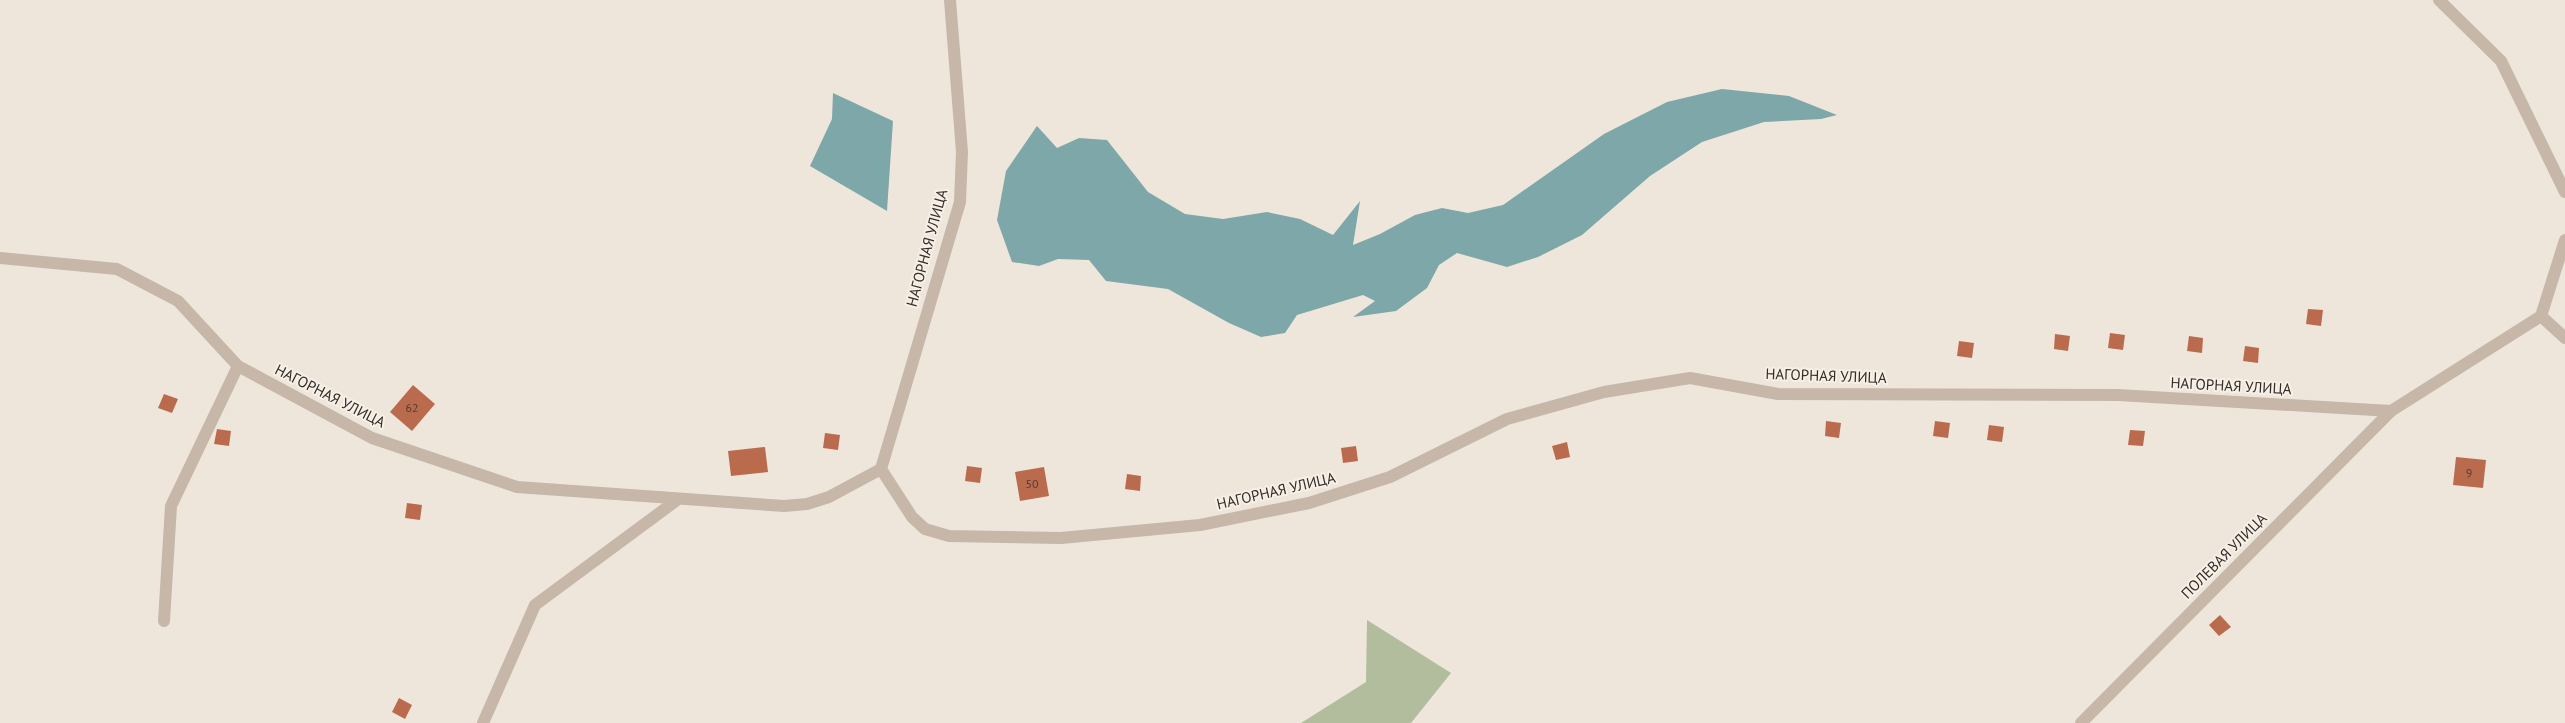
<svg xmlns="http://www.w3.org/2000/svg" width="2565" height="723" viewBox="0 0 2565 723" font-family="'PT Sans',sans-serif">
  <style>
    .green { fill: #b1bd9d }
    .water { fill: #7da7a9 }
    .building { fill: #ba6b4e }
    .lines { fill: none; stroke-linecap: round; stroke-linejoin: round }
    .minor { stroke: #c6b7a8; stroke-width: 12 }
    .labels { text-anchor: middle; stroke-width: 4; stroke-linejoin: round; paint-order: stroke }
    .number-label { font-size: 12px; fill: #563c32 }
    .street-label { font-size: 15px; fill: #342c28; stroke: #f7f0e7 }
  </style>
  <rect width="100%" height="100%" fill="#efe6db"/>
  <path class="green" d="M1367 620 1451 673 1411 723H1301L1366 682Z"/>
  <path class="water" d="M1722 89 1789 96 1837 115 1821 119 1764 122 1702 142 1650 176 1582 235 1538 257 1507 267 1457 253 1439 265 1427 288 1396 311 1353 317 1375 301 1363 295 1297 315 1285 333 1261 337 1229 323 1168 289 1106 281 1089 260 1058 259 1039 266 1012 262 997 220 1006 171 1037 126 1057 148 1079 138 1107 140 1148 192 1185 214 1223 219 1267 212 1300 219 1333 235 1360 201 1353 245 1380 234 1415 215 1442 208 1468 213 1503 205 1604 134 1667 102Z
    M833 93 893 121 887 211 810 166 832 119Z"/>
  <path class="building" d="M2308 309 2323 310 2321 326 2306 324Z
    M2110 333 2125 335 2123 350 2108 348Z
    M2055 334 2070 336 2068 351 2054 349Z
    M2189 336 2203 338 2202 353 2187 351Z
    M1959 341 1974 343 1972 358 1957 356Z
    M2245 346 2259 348 2258 363 2243 361Z
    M413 385 435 404 412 431 390 412Z
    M164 394 178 399 172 413 158 408Z
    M1826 421 1841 423 1839 438 1825 436Z
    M1935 421 1950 423 1948 438 1933 436Z
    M1989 425 2004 427 2002 442 1987 440Z
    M217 429 231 431 229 446 214 444Z
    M2130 430 2145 431 2143 446 2128 445Z
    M825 433 840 435 838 450 823 448Z
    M1567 442 1570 457 1556 460 1552 446Z
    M1356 446 1358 461 1343 463 1341 448Z
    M765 447 768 472 731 476 728 451Z
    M2456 457 2486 460 2483 488 2453 485Z
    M967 466 982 468 980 483 965 481Z
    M1044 467 1049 496 1020 501 1015 472Z
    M1127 474 1141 476 1140 491 1125 489Z
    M407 503 422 505 420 520 405 518Z
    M2220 615 2231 627 2219 636 2209 625Z
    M399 698 412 705 405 719 392 712Z"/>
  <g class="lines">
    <path class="minor" d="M2439 0 2501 61 2565 192
      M0 258 117 269 178 301 238 366 372 438 517 487 784 506 807 504 829 497 881 469 960 202 962 152 950 0
      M2541 316 2565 338
      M881 469 912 517 925 529 949 536 1061 538 1200 525 1309 503 1390 477 1507 419 1604 392 1690 378 1778 394 2118 395 2391 411 2541 316 2565 240
      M164 621 171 506 238 366
      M483 723 535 605 677 500
      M2081 723 2391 411"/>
  </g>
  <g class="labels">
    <g class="number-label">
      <text x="412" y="412">62</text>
      <text x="2469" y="477">9</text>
      <text x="1032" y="488">50</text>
    </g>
    <g class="street-label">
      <text transform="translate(927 248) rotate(-75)" y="5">НАГОРНАЯ УЛИЦА</text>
      <text transform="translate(1826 376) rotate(2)" y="5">НАГОРНАЯ УЛИЦА</text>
      <text transform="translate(2231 386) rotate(3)" y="5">НАГОРНАЯ УЛИЦА</text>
      <text transform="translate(330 396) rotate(27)" y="5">НАГОРНАЯ УЛИЦА</text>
      <text transform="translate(1276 491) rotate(-13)" y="5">НАГОРНАЯ УЛИЦА</text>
      <text transform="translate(2224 556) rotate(-45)" y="5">ПОЛЕВАЯ УЛИЦА</text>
    </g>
  </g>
</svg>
